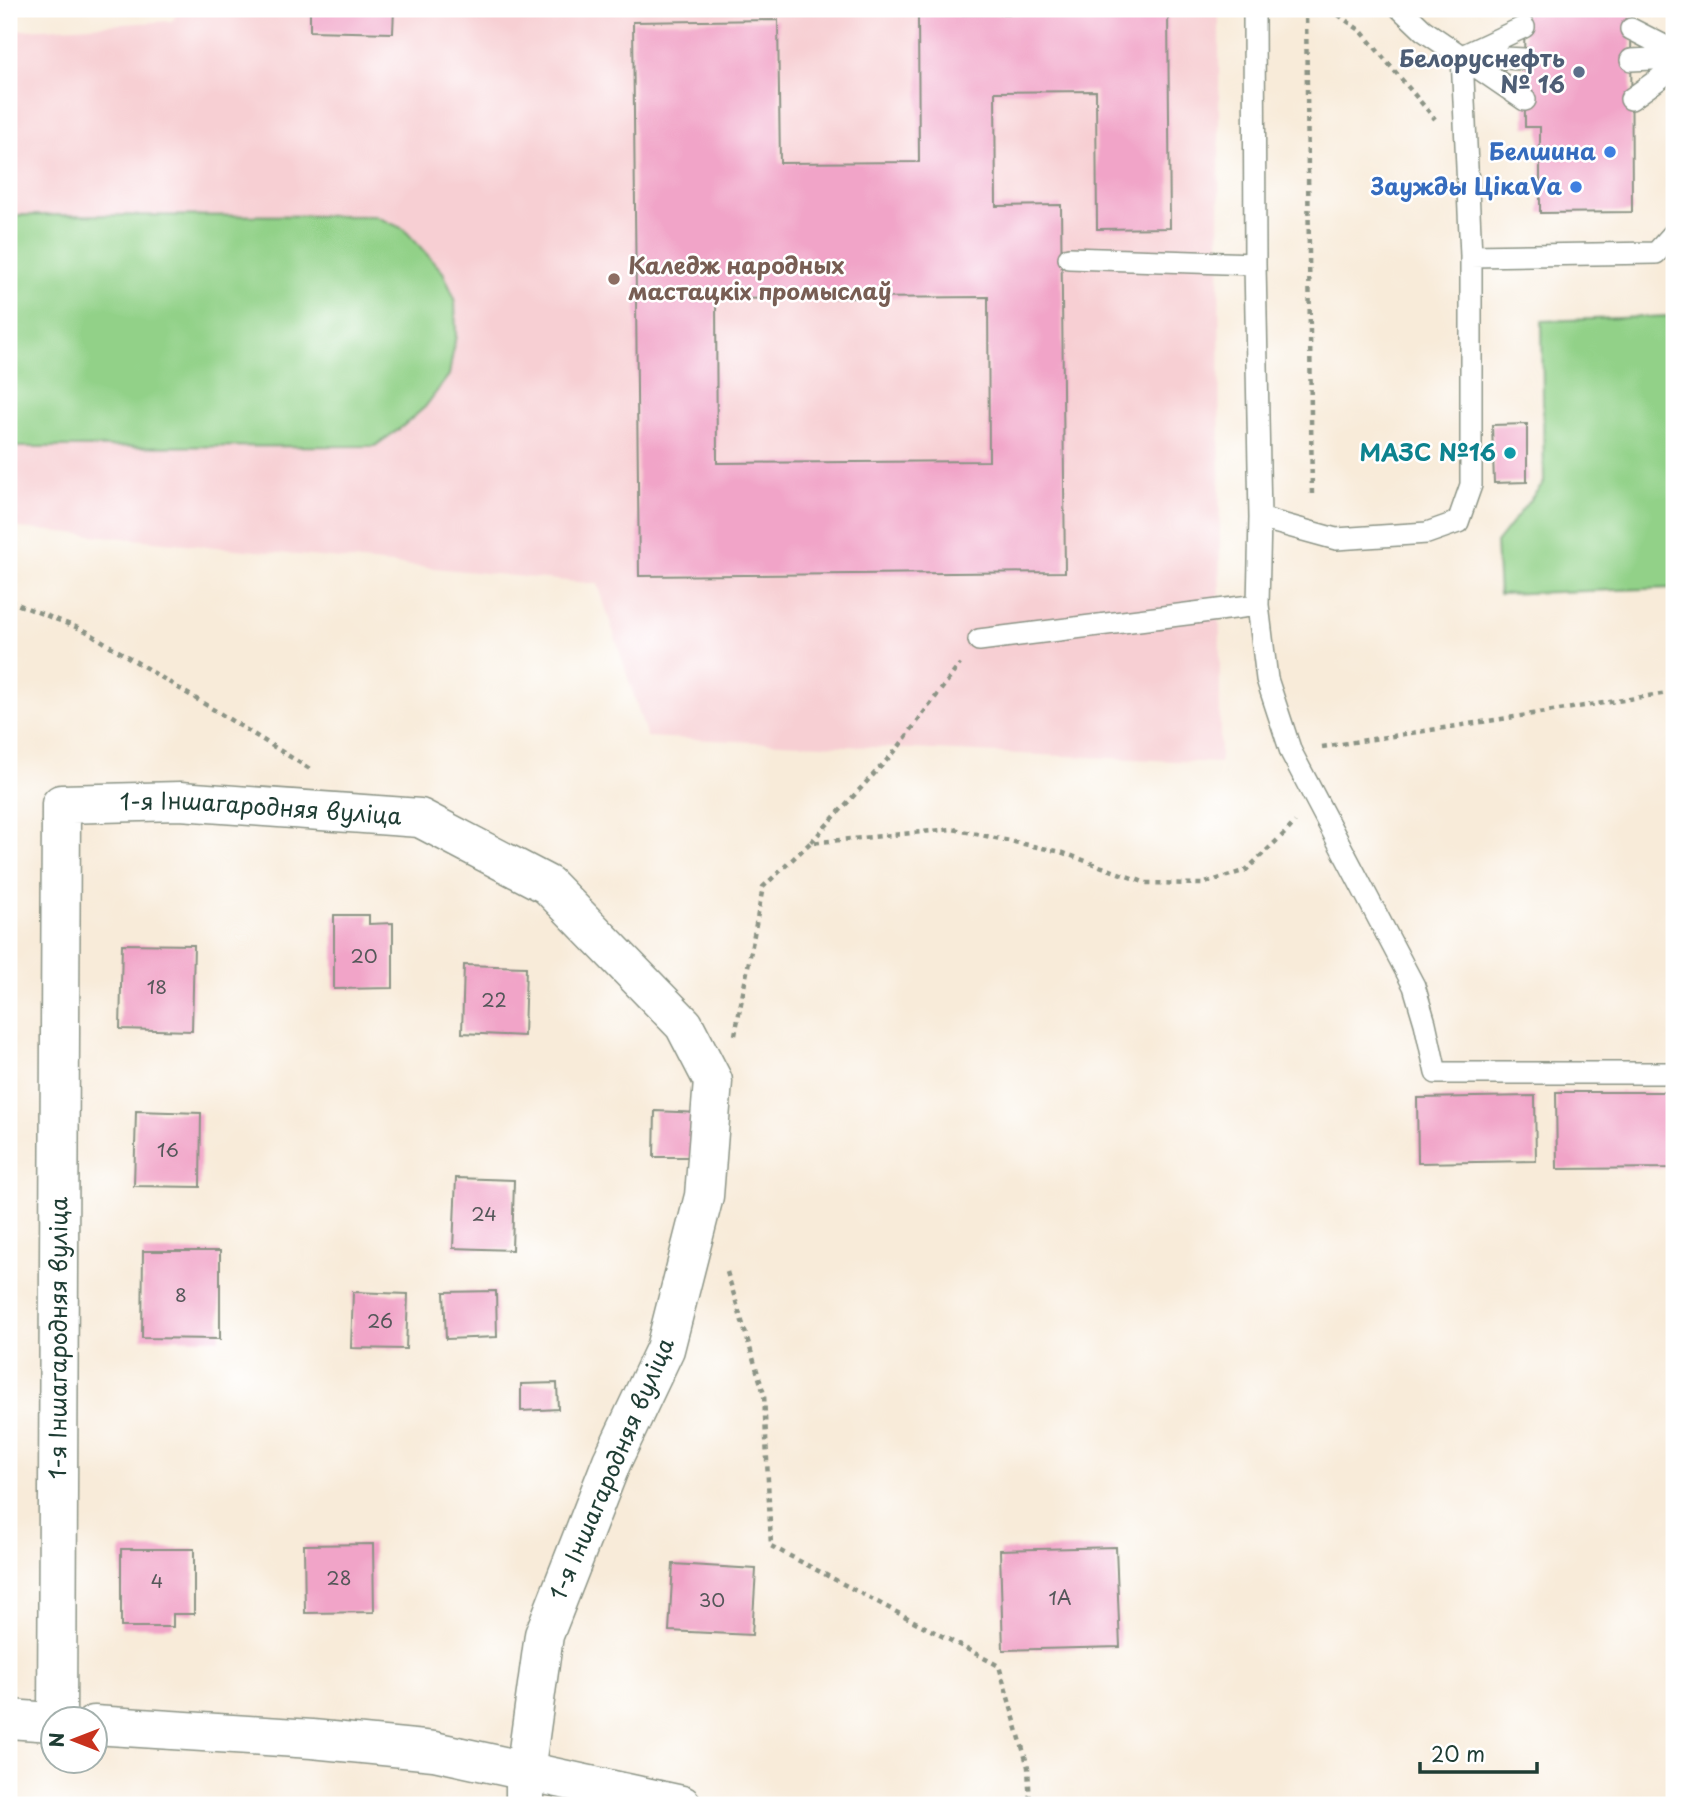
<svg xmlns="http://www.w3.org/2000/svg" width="1683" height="1814" viewBox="0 0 1683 1814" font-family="'Playpen Sans',sans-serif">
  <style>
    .built { fill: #f7cfd3 }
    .green { fill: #92d188; stroke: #58875e; stroke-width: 2 }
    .building { fill: #f1a4c8; fill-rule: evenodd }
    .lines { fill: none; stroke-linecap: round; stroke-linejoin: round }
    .service-casing { stroke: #8c9486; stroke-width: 24 }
    .minor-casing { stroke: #8c9486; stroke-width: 41 }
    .path { stroke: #8c9486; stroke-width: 4.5; stroke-dasharray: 5 5; stroke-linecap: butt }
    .service { stroke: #fff; stroke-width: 21 }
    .minor { stroke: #fff; stroke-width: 38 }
    .service-dot { fill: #5c6f8a; stroke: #fff; stroke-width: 2.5 }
    .shop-dot { fill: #3f7fe0; stroke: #fff; stroke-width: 2.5 }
    .education-dot { fill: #8d6e63; stroke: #fff; stroke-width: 2.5 }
    .culture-dot { fill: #0f9aa8; stroke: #fff; stroke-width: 2.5 }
    .labels { text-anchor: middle; stroke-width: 5; stroke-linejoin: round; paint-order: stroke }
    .number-label { font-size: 19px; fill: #545759 }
    .service-label { font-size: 23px; font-weight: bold; fill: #4e5e75; stroke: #fff; text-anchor: end }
    .shop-label { font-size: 23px; font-weight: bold; fill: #366cbe; stroke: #fff; text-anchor: end }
    .education-label { font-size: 23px; font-weight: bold; fill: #785e54; stroke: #fff; text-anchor: start }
    .culture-label { font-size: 23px; font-weight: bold; fill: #0d838f; stroke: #fff; text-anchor: end }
    .street-label { font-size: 23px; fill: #1f3d34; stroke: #fff }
  </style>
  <rect width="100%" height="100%" fill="#fff"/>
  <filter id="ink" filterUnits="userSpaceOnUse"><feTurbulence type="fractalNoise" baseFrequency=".0143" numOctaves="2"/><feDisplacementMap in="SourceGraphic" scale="14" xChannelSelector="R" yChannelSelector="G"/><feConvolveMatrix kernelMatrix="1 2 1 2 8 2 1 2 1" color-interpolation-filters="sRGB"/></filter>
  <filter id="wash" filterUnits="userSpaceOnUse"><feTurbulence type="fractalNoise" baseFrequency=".00686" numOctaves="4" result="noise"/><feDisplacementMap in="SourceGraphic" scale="28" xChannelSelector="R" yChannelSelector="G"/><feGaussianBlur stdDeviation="1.57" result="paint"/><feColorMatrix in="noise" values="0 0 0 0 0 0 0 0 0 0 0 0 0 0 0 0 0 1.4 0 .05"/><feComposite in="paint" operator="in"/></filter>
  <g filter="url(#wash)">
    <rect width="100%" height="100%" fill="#f8ebd9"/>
    <path class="built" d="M180 9H1219L1220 763 647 737 598 584 9 527V31L172 21Z"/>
    <path class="green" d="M9 215 375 216 404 229 443 272 455 299 456 335 449 375 425 407 402 427 375 446 9 447Z
      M1674 312V588L1499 594 1496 543 1544 482 1542 321 1670 316Z"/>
    <g id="blocks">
      <path class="building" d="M310 9H394L393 33 310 31Z
        M1524 9H1631L1632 212 1540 213V127H1525Z
        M1168 12 1170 228 1097 229 1096 91 995 92 996 206 1061 205 1065 572 639 576 633 22 778 20 780 163 919 162 918 15ZM988 297 989 461 717 463 716 299Z
        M1527 424V482L1494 483 1492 425Z
        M334 915H369V924L393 923V988L334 989Z
        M122 944 194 945 192 1031 120 1029Z
        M464 965 526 967 524 1036 462 1033Z
        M1556 1092H1674V1168L1557 1169Z
        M1535 1096 1536 1161 1418 1163 1417 1098Z
        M136 1111 201 1113 200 1187 134 1186Z
        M655 1111 700 1113 699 1157H654Z
        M456 1178 514 1180 512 1250 453 1248Z
        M143 1251H220V1339L142 1338Z
        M496 1291 497 1337 446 1339 444 1292Z
        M353 1292 408 1294 406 1349 351 1348Z
        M557 1383 558 1409 521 1411V1384Z
        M373 1544 374 1612 305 1613 304 1545Z
        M1116 1547 1120 1647 1003 1650 1000 1550Z
        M121 1549H194V1614H173V1627H121Z
        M673 1564 756 1569 752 1635 669 1631Z"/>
    </g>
  </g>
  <g filter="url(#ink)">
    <use href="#blocks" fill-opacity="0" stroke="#8c9486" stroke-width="2"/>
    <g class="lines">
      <defs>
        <path id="service" d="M1254 9 1255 264 1260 518 1258 605 1267 679 1291 752 1414 986 1425 1023 1436 1073H1674
          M1401 9 1423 30 1525 100
          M1631 29 1674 51
          M1462 56 1524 27
          M1467 56 1524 59
          M1631 60 1674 58
          M1631 99 1674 68
          M1471 256 1656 253 1674 233
          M1069 258 1255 264
          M1260 518 1336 539 1427 533 1458 522 1471 485V256L1462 56
          M979 640 1258 605"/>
        <g id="minor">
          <path d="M9 1719 52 1722"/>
          <path id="s1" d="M57 1720 61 804 180 801 420 818 548 885 684 1025 713 1081 704 1196 665 1349 612 1461 544 1635 525 1772V1805"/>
          <path d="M94 1725 312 1739 434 1751 682 1805"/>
        </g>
      </defs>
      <use href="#service" class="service-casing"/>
      <use href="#minor" class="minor-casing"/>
      <path class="path" d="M1306 9 1312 497
        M1330 9 1361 31 1435 119
        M9 601 86 631 310 769
        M1322 747 1674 692
        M811 842 897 749 960 664
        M735 1035 763 887 810 843 953 829 1061 852 1146 883 1202 884 1246 870 1288 830 1295 822
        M727 1272 764 1394 771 1546 999 1666 1028 1767 1030 1805"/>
      <use href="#service" class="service"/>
      <use href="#minor" class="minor"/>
    </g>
  </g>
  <circle class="service-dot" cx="1579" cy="72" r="7"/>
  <g class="shop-dot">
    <circle cx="1610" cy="152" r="7"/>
    <circle cx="1576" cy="187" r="7"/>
  </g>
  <circle class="education-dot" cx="614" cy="279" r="7"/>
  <circle class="culture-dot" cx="1510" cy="453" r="7"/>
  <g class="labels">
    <g class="number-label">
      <text x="364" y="963">20</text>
      <text x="157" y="994">18</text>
      <text x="494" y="1007">22</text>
      <text x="168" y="1157">16</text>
      <text x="484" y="1221">24</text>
      <text x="181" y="1302">8</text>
      <text x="380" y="1328">26</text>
      <text x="339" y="1585">28</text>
      <text x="157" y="1588">4</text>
      <text x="1060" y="1605">1А</text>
      <text x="712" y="1607">30</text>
    </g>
    <g class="service-label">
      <text x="1565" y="67">Белоруснефть<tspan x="1565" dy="26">№ 16</tspan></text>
    </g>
    <g class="shop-label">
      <text x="1596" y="160">Белшина</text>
      <text x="1562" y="195">Заужды ЦікаVа</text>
    </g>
    <g class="education-label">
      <text x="628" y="274">Каледж народных<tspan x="628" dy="26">мастацкіх промыслаў</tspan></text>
    </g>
    <g class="culture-label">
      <text x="1496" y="461">МАЗС №16</text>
    </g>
    <g class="street-label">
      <text dy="8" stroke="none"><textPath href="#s1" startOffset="1116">1-я Іншагародняя вуліца</textPath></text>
      <text dy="8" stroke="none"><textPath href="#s1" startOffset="382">1-я Іншагародняя вуліца</textPath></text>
      <text transform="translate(612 1469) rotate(-67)" y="8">1-я Іншагародняя вуліца</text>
    </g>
  </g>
  <rect width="1683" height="1814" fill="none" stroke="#fff" stroke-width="35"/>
  <g transform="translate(74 1740) rotate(270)"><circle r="33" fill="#ffffff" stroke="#a5b1ae" stroke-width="2"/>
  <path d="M0-5L12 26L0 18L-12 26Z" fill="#c8321e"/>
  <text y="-10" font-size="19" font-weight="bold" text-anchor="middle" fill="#1f3d34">N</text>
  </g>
  <path d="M1420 1762v10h117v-10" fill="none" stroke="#1f3d34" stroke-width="3.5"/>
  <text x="1431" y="1762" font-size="21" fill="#1f3d34" stroke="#ffffff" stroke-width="5" paint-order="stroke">20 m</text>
</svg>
